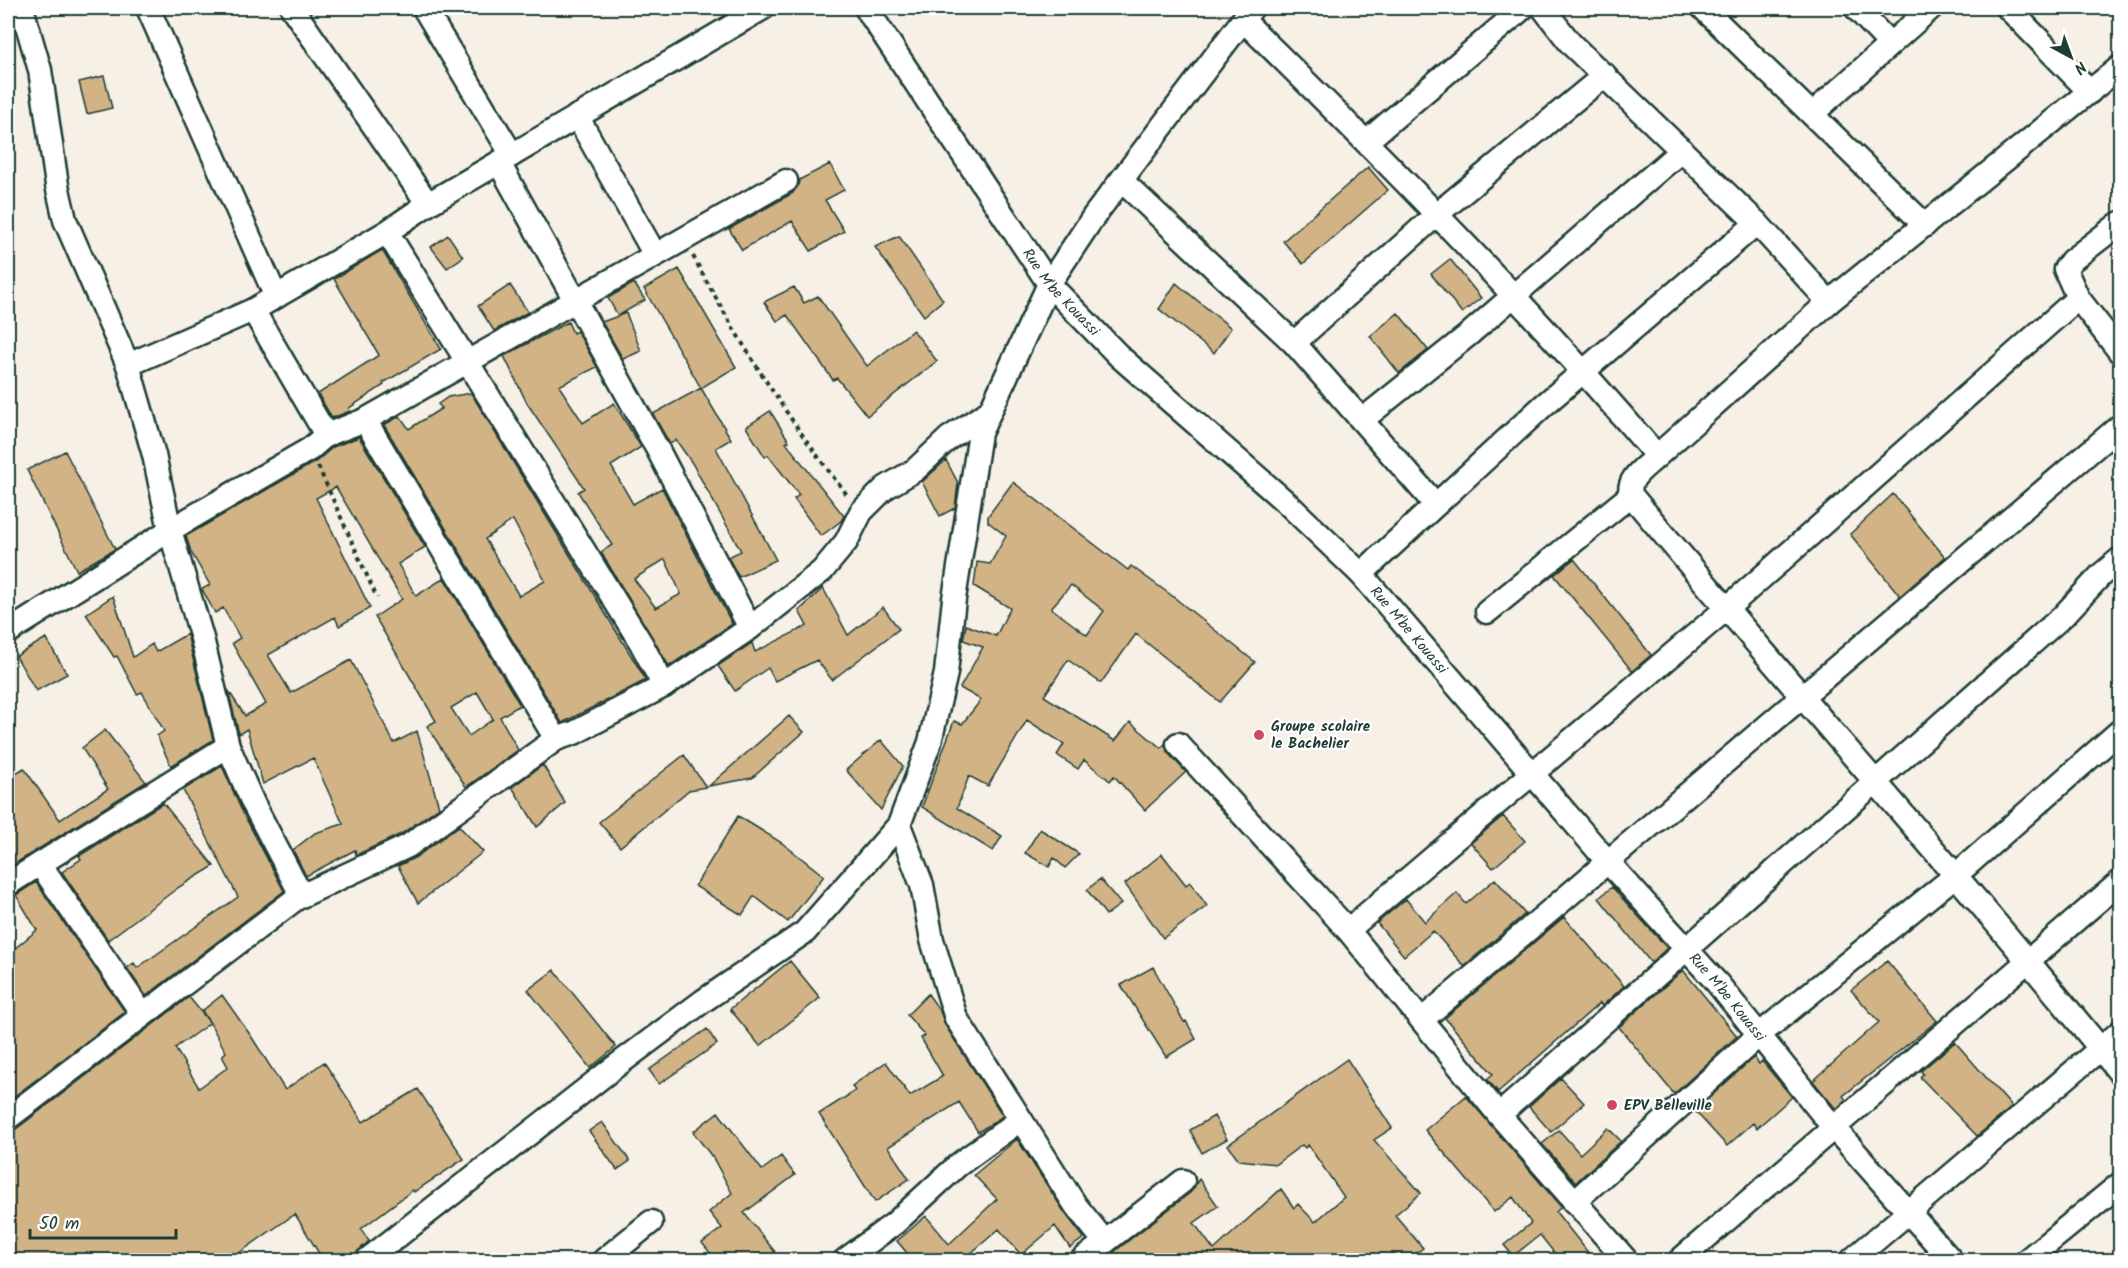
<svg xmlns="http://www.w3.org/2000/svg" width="2128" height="1268" viewBox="0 0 2128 1268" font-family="Kalam,sans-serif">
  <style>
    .building { fill: #d2b386; stroke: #1f3d34; stroke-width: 1.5; fill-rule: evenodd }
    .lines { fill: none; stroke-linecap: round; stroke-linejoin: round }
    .street-casing { stroke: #1f3d34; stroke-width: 27 }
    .path { stroke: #1f3d34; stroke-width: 4; stroke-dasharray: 4.5 4.5; stroke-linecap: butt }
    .street { stroke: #fff; stroke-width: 22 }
    .poi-dot { fill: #d1495b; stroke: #fff; stroke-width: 2 }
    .labels { text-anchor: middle; stroke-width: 4.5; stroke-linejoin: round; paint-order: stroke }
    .street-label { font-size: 15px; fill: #1f3d34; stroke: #fff }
    .poi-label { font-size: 15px; font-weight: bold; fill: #1f3d34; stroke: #fff; text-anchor: start }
  </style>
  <rect width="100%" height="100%" fill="#f6f0e7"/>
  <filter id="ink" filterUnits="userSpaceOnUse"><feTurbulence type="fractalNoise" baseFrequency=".0167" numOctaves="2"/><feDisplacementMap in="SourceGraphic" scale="12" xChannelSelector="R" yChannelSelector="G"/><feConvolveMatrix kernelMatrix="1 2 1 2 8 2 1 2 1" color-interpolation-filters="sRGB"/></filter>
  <g filter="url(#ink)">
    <path class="building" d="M104 76 112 108 87 114 79 82Z
      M830 164 844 190 825 200 844 231 811 251 792 221 742 250 729 229 793 193 799 180Z
      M1368 167 1388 190 1303 264 1283 241Z
      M448 235 463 257 447 268 431 247Z
      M899 236 943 300 924 316 875 247Z
      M382 250 441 349 383 383 384 385 349 408 350 411 332 418 318 394 379 355 334 279Z
      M1450 259 1481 298 1462 313 1431 274Z
      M679 269 736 367 701 388 644 289Z
      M634 283 645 300 618 316 608 298Z
      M1176 283 1231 328 1214 353 1159 309Z
      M510 285 528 312 494 331 478 306Z
      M794 287 804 303 818 296 867 366 913 330 937 361 867 416 837 378 833 380 787 315 777 321 764 302Z
      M626 313 641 351 623 359 602 322Z
      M1398 313 1428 350 1399 373 1370 336Z
      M568 322 573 333 577 331 597 367 559 386 583 423 614 403 641 447 611 466 633 504 662 488 732 624 669 666 601 552 612 545 578 492 584 488 527 403 504 356ZM665 559 681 594 656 608 634 579Z
      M701 388 731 439 716 448 776 560 739 577 728 557 741 551 692 463 676 440 670 444 653 414Z
      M471 393 646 680 562 723 384 425 400 416 409 429 442 408 438 404 448 397ZM513 520 545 581 519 596 485 539Z
      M770 411 789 441 786 443 844 516 841 521 821 536 794 499 799 495 768 455 765 457 746 427Z
      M359 437 425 547 398 564 416 596 444 578 520 705 500 717 518 750 466 787 427 726 436 721 375 617 402 599 336 487 316 498 370 608 339 626 335 617 268 655 291 693 351 660 394 743 417 731 439 807 401 834 356 855 355 850 306 876 293 850 315 833 343 824 313 758 263 784 247 729 239 734 228 690 245 716 266 704 232 643 240 638 223 608 215 613 202 589 210 585 191 552 186 536 317 461 333 447ZM477 692 493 719 469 736 451 708Z
      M65 451 115 549 77 571 27 470Z
      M946 460 958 483 955 508 940 516 922 482Z
      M1013 482 1128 570 1131 566 1171 595 1255 662 1220 702 1136 634 1101 683 1068 660 1044 696 1115 741 1130 722 1161 748 1165 744 1168 753 1186 772 1145 810 1114 776 1110 781 1084 760 1078 769 1057 755 1064 744 1027 720 988 786 969 776 957 808 1002 836 993 851 922 807 954 721 962 724 981 700 960 688 983 647 963 640 966 625 996 636 1010 608 974 586 977 562 990 564 1006 536 988 522V516ZM1071 585 1104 611 1087 635 1051 608Z
      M1893 494 1945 557 1900 596 1850 534Z
      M1574 559 1651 655 1632 671 1554 575Z
      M823 588 848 635 883 607 899 629 832 680 817 660 775 681 768 668 735 691 718 666 752 643 755 652 807 626 799 611Z
      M113 596 133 657 152 644 156 652 187 634 213 740 171 766 157 736 164 731 142 692 137 694 117 656 114 657 86 614Z
      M46 638 67 674 36 691 16 656Z
      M789 716 804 732 752 778 709 786Z
      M105 730 146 782 8 868V778L24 768 60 820 108 789 82 748Z
      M881 740 903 766 881 810 846 770Z
      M684 755 706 787 689 790 620 847 599 822Z
      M543 765 565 803 537 827 512 787Z
      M222 766 241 809 284 891 146 996 127 968 134 963 137 968 238 897 183 790Z
      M163 803 214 866 179 887 108 940 62 872 81 859 79 856Z
      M738 816 782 843 824 876 788 922 754 896 742 915 695 886Z
      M1503 816 1525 841 1493 868 1471 843Z
      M459 826 483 852 418 903 398 866 416 857Z
      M1040 829 1079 854 1065 868 1054 858 1049 867 1025 853Z
      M1162 854 1186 885 1190 882 1207 906 1163 938 1125 884Z
      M1100 879 1121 904 1106 915 1087 890Z
      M1495 879 1525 914 1464 966 1433 931 1404 956 1377 923 1406 899 1425 922 1457 893 1466 904Z
      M36 882 125 1012 8 1101V954L37 930 16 895Z
      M1612 887 1667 948 1651 963 1599 898Z
      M1564 917 1624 986 1602 1006 1600 1003 1498 1092 1487 1079 1493 1074 1445 1018Z
      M790 961 820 998 760 1046 730 1009Z
      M1887 961 1937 1021 1843 1096 1846 1100 1836 1109 1813 1081 1879 1022 1851 990Z
      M1153 967 1184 1022 1186 1021 1196 1039 1166 1057 1121 985Z
      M554 970 616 1047 590 1068 528 990Z
      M1683 970 1737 1036 1674 1094 1619 1027Z
      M928 994 940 1011 945 1025 1003 1116 978 1132 959 1102 888 1147 909 1179 875 1202 819 1114 855 1091 852 1086 886 1062 910 1096 943 1076 921 1038 925 1036 907 1015Z
      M222 995 251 1036 285 1090 324 1062 363 1122 418 1089 464 1159 414 1192 413 1190 361 1229 369 1241 349 1260H323L295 1214 229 1260H154L149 1253 139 1260H18L8 1249V1131L16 1129 189 997 210 1023 202 1011ZM210 1023 226 1052 222 1056 228 1067 199 1088 175 1048Z
      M707 1029 717 1044 659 1084 649 1070Z
      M1955 1042 2012 1107 1977 1136 1920 1077 1923 1074 1921 1071Z
      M1754 1057 1759 1064 1762 1061 1792 1097 1757 1128 1753 1123 1727 1146 1695 1111Z
      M1347 1059 1392 1128 1374 1140 1421 1193 1395 1215 1423 1248 1408 1260H1121L1114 1252 1191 1192 1199 1179 1218 1206 1194 1223 1214 1250 1281 1189 1294 1208 1298 1204 1315 1222 1344 1197 1308 1145 1305 1148 1302 1145 1276 1164 1239 1160 1228 1145Z
      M1561 1078 1584 1103 1551 1132 1529 1107Z
      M1466 1096 1561 1207 1556 1212 1594 1260H1560L1540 1235 1513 1256 1504 1245 1531 1223 1513 1197 1494 1212 1425 1130Z
      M718 1112 762 1170 781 1156 795 1175 744 1213 775 1252 765 1260H716L702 1243 722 1228 709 1212 732 1193 713 1158 693 1132Z
      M1214 1116 1227 1139 1202 1153 1190 1130Z
      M602 1122 630 1161 617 1170 589 1131Z
      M1608 1128 1621 1141 1576 1182 1542 1144 1559 1130 1580 1154Z
      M1017 1139 1065 1213 1084 1238 1070 1248 1055 1226 1021 1255 999 1229 963 1260H913L897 1241 926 1216 949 1244 997 1199 974 1175Z"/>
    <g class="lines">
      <defs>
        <g id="street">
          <path d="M148 8 276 297"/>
          <path d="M292 8 428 204"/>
          <path d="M424 8 512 155"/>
          <path id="s1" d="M866 8 1049 284 1120 357 1289 505 1361 574 1608 862 1718 984 1833 1127 1951 1260"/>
          <path d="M1543 8 1571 44 1757 223 1829 302"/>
          <path d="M1703 8 1925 225"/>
          <path d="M1856 8 1890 44"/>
          <path d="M2008 8 2090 92"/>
          <path d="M1244 21C1387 161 1527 304 1657 456"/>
          <path d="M2120 67 1829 302 1657 456C1646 467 1626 478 1631 495 1792 689 1962 877 2120 1073"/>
          <path d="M1812 114 1931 8"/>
          <path d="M577 116 655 255"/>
          <path d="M1367 141 1523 8"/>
          <path d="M499 163 658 450 750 628"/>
          <path d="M1122 181 1294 343 1435 504"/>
          <path d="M2120 223 2071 261 2065 269 2078 298 2120 352"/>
          <path d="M387 232 641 643 664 686"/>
          <path d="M1294 343 1436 215 1605 75"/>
          <path d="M128 365 253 310 387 232 428 204 763 8"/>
          <path d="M365 420 556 739"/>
          <path d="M1362 420 1467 336 1682 150"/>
          <path d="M326 435 365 420 786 181"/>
          <path d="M1361 574 1544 405 1757 223"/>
          <path d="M1487 612 1631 495"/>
          <path d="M8 632 170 530 310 449 326 435 253 310"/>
          <path d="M1178 744 1348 930 1499 1115 1626 1260"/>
          <path d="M899 825 922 885 932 940 956 1018 1076 1206 1105 1242"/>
          <path d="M40 864 143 1015"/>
          <path d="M8 884 228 746"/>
          <path d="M297 898 408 846 556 739 574 733 664 686 750 628 822 571 846 542 861 512 885 488 915 470 949 438 990 411"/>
          <path d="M1348 930 1726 609 2078 298"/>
          <path d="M1423 1019 2120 426"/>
          <path d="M1499 1115 2064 615 2102 574 2120 559"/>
          <path d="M8 1118 297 898 298 889 253 803 228 746 202 638 170 530 154 455 128 365 65 220 57 185 40 70 22 8"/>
          <path d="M1574 1202 1759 1035 1956 875 2120 731"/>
          <path d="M367 1260 612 1069 703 1001 805 932 899 825 930 742 946 673 954 599 980 433 1049 284 1094 216 1252 8"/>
          <path d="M604 1260 651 1222"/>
          <path d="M845 1260 895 1223 958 1165 1020 1120"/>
          <path d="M1082 1260 1183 1181"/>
          <path d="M1680 1260 2120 882"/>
          <path d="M1852 1260 2120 1032"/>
          <path d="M2027 1260 2120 1184"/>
        </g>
      </defs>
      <use href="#street" class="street-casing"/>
      <path class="path" d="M693 256C738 341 789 421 848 496
        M318 466 377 598"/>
      <use href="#street" class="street"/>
    </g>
  </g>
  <g class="poi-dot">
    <circle cx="1259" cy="735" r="6"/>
    <circle cx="1612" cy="1105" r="6"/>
  </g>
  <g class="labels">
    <g class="street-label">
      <text dy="5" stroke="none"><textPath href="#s1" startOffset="345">Rue M'be Kouassi</textPath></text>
      <text dy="5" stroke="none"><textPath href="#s1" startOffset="831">Rue M'be Kouassi</textPath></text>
      <text dy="5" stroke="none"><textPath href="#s1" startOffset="1317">Rue M'be Kouassi</textPath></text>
    </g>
    <g class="poi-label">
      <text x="1271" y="731">Groupe scolaire<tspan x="1271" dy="17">le Bachelier</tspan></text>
      <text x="1624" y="1110">EPV Belleville</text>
    </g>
  </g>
  <rect width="2128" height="1268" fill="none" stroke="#fff" stroke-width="30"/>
  <rect x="15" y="15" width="2098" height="1238" fill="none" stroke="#1f3d34" stroke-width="2" filter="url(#ink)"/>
  <g transform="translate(2071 57) rotate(139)" stroke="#ffffff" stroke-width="4.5" paint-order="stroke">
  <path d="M0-4.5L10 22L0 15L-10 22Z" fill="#1f3d34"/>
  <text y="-9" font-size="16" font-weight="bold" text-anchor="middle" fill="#1f3d34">N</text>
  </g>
  <path d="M30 1229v9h146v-9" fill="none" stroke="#1f3d34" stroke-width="3"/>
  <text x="39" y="1229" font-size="18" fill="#1f3d34" stroke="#ffffff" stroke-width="4.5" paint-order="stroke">50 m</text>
</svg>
